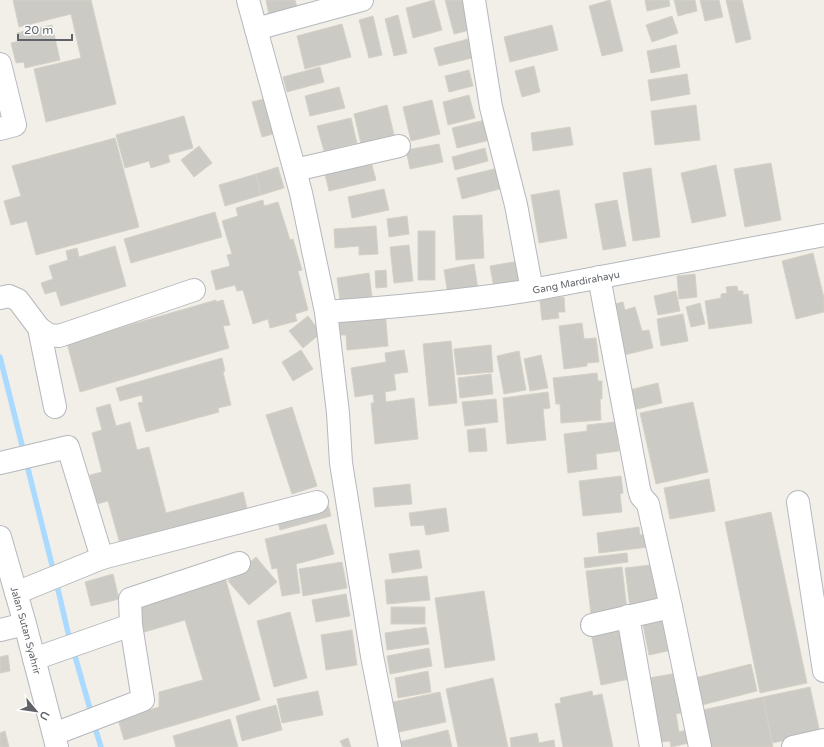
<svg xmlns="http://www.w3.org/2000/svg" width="824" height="747" viewBox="0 0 824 747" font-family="'Varela Round',sans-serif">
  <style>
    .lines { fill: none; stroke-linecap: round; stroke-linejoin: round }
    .stream { stroke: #aadaff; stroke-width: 5.5 }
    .building { fill: #cccac5; stroke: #d6d1c6 }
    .minor-casing { stroke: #b5b8bc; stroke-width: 24 }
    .minor { stroke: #fff; stroke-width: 22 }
    .labels { text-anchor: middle; stroke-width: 3.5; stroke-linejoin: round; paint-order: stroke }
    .street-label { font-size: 10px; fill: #5f6368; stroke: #fff }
  </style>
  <rect width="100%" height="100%" fill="#f1efe8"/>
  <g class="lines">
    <path class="stream" d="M0 357 24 453
      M26 461 54 573
      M56 581 70 641
      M73 649 92 716
      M94 724 101 747"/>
  </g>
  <path class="building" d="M13 0H91L116 104 46 122 34 69 81 58 71 14 19 27Z
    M266 0H295L297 7 269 15Z
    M434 0 442 30 413 38 406 8Z
    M445 0H467L474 29 454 34Z
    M610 0 623 51 602 56 589 6Z
    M645 0H669L670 6 647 11Z
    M674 0H695L697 11 678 16Z
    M700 0H719L723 17 705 21Z
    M726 0H742L751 39 736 43Z
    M398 15 407 53 394 56 385 19Z
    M373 16 382 55 369 58 359 20Z
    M672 16 678 33 652 42 646 25Z
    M342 24 351 57 305 69 297 36Z
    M52 25 60 60 25 68 24 62 16 63 11 43 19 41 17 33Z
    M552 25 558 50 510 62 504 37Z
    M468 39 472 58 439 66 434 48Z
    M676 45 680 67 651 73 647 51Z
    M534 66 540 92 522 97 515 71Z
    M320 67 324 82 287 92 283 77Z
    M469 70 473 86 449 92 445 76Z
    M687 74 690 94 651 101 648 80Z
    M339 87 345 108 310 116 305 96Z
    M469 95 475 118 448 125 443 102Z
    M267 98 277 133 262 137 252 102Z
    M432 100 440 134 411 141 403 107Z
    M387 105 394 135 361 144 354 114Z
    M696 105 700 140 655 145 651 111Z
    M184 116 193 148 168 155 170 162 151 168 149 161 125 168 116 135Z
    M351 118 357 143 324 151 317 126Z
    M485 120 490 140 457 148 452 128Z
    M570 127 573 145 533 151 531 133Z
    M115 138 139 227 36 255 27 221 11 225 4 201 21 196 12 166Z
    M439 144 443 162 410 169 406 150Z
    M199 146 212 163 194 177 181 160Z
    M485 148 488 161 455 170 452 157Z
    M370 158 376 180 329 191 324 170Z
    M771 163 781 220 745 227 734 169Z
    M716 165 726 216 692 223 681 173Z
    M278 167 284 188 261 195 256 174Z
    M502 167 507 187 462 199 457 178Z
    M651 168 660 237 633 241 623 173Z
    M256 174 261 195 225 206 219 185Z
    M384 189 389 210 352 218 348 197Z
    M559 190 567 238 539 243 531 195Z
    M263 200 264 206 278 202 290 240 293 239 302 270 298 271 308 310 295 314 297 321 270 328 268 319 253 324 243 290 237 291 235 285 216 290 211 271 230 266 227 255 232 254 222 221 238 216 236 208Z
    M617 200 626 246 603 250 595 204Z
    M215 212 222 237 131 263 124 239Z
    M482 215 484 258 456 260 453 216Z
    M407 216 409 234 389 237 387 219Z
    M376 226 378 254 359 255V246L335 248 334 229Z
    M418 231H435V280H418Z
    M409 245 413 281 394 283 390 247Z
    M115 246 126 286 61 306 56 291 45 294 41 283 53 279 49 266 68 260 66 251 77 248 79 257Z
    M813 253 824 298V312L796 319 782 261Z
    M519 261 523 283 494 288 490 266Z
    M474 264 478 289 448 295 444 270Z
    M386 270 387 287 376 288 375 271Z
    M369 273 372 297 340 301 337 278Z
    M695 274 697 297 679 299 677 276Z
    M737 286 738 291H743V295L748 294 752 323 709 329 705 301 721 298V294L727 293 726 287Z
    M556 291V298L564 297 565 312H558L559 318 542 320 539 293Z
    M676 291 680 311 658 315 654 296Z
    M216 300V302L223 300 230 325 223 326 229 348 80 392 67 343Z
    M623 302 625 310 635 307 642 331 649 330 653 348 624 355 611 305Z
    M700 303 705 324 691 327 686 307Z
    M385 310 388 346 347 350 346 335H340L338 313Z
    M683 314 688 341 661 346 657 319Z
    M308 316 321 333 303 348 289 331Z
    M582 323 584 339 596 338 599 362 587 363V366L564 369 559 326Z
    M451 341 457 403 429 406 423 344Z
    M491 345 493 372 457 375 454 349Z
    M301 350 313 369 293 381 282 362Z
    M404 350 408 372 394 374 396 390 385 392 386 402 414 398 418 439 375 444 371 403H374L373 394 355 397 351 368 386 362 385 353Z
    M519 351 526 390 504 394 497 356Z
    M541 355 548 388 530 391 524 359Z
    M222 358 225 371 223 372 231 405 218 408 219 412 146 432 138 403 143 402 142 395 120 401 116 388Z
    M597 373 598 381H602V399H600L601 420 561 423 560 404H556L553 378Z
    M491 374 493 394 460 398 458 378Z
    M658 383 662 403 633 410 629 390Z
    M548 392 550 408 543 409 546 440 507 444 503 398Z
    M496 399 498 422 465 426 462 402Z
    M693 402 708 472 656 484 640 413Z
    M110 404 116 426 130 422 137 450 149 447 166 513 243 492 249 516 122 551 108 501 97 504 90 475 102 472 92 433 102 430 96 408Z
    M292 407 317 486 292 494 266 415Z
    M615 422 619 451 596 454 597 469 568 473 564 434 587 431V425Z
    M485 428 487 451 469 452 467 430Z
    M621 476 623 493 620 494 622 512 583 516 579 481Z
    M709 479 715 511 670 519 664 488Z
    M410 484 412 504 375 507 373 488Z
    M328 504 331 516 280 530 277 518Z
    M446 508 449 531 426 535 424 525 411 526 409 513Z
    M771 512 807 683 760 693 725 522Z
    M326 524 334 554 296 564 300 593 282 596 277 568 272 569 265 539Z
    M639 527 640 535 647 534 649 547 599 553 597 533Z
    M419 550 422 568 392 573 389 554Z
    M627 553 628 562 585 568 584 558Z
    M256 557 277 582 249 605 228 581Z
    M342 562 347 588 303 596 299 569Z
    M658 564 666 599 630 608 625 568Z
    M622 567 627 610 591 614 586 571Z
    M113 574 119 599 91 606 85 582Z
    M427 576 430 600 387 604 385 580Z
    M225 577 260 700 124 740 118 719 159 707V692L203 680 185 620 141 633 133 604Z
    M484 591 495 660 445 668 435 598Z
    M346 594 350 616 316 622 312 600Z
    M391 607H425V624H391Z
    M290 612 307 678 274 687 257 621Z
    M665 614 672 650 649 655 642 619Z
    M426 627 429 644 387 650 385 633Z
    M619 627 630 679 601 685 591 633Z
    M352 630 357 665 326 670 321 635Z
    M429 648 432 666 390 674 387 656Z
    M8 655 10 671 0 673V657Z
    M751 664 757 691 698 706 691 679Z
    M428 671 431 692 398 698 395 678Z
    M677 673 684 712 676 714 679 732 686 730 689 743 671 747 670 741 660 742 644 679Z
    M493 678 508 747H458L446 689Z
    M810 687 820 733 772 743 763 697Z
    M318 691 323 715 282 723 277 699Z
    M592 691 593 696 602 694 613 747H563L555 704 561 703 560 698Z
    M440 692 446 722 399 732 393 702Z
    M763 697 773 747H706L698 711Z
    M276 705 282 730 242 741 236 716Z
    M230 719 238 747H176L173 736Z
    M448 730 452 747H400L399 742Z
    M5 731 9 747H0V733Z
    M537 733 539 743 554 740 555 747H511L510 738Z
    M348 738 351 747H343L340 741Z"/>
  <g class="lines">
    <defs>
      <g id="minor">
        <path d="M248 0 301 193 326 312 338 413 341 463 372 656 390 747"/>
        <path d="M474 0 491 107 516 205 532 290"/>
        <path d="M256 29 362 0"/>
        <path d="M0 64 15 125 0 129"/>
        <path d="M295 170 399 146"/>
        <path d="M599 277 639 489 641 496 648 504 671 607 700 747"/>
        <path d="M0 298 9 296 18 300 39 328 49 335 59 336 194 290"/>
        <path id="s1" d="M326 312C395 307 464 301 532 290L824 235"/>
        <path d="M39 328 55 407"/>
        <path d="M0 463 68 447 102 558 16 593"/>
        <path d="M798 502 824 671"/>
        <path id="s2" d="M0 537 25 624 57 747"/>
        <path d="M102 558 317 502"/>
        <path d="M628 616 651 747"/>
        <path d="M592 625 671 607"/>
        <path d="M0 630 25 624"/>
        <path d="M34 659 131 625 130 599 239 563"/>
        <path d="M54 734 143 700 131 625"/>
        <path d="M793 747 824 740"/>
      </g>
    </defs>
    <use href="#minor" class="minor-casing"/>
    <use href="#minor" class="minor"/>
  </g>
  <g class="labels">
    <g class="street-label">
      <text dy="4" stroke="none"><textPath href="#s1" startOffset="252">Gang Mardirahayu</textPath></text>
      <text dy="4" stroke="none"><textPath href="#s2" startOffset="97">Jalan Sutan Syahrir</textPath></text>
    </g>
  </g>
  <g transform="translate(36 711) rotate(119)" stroke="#ffffff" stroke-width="3" paint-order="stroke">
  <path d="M0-3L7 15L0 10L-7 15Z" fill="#5f6368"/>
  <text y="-6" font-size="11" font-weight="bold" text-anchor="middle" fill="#5f6368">U</text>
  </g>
  <path d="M18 34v6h54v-6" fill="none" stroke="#5f6368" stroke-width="2"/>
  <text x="24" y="34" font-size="12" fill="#5f6368" stroke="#ffffff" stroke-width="3" paint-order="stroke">20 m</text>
</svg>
